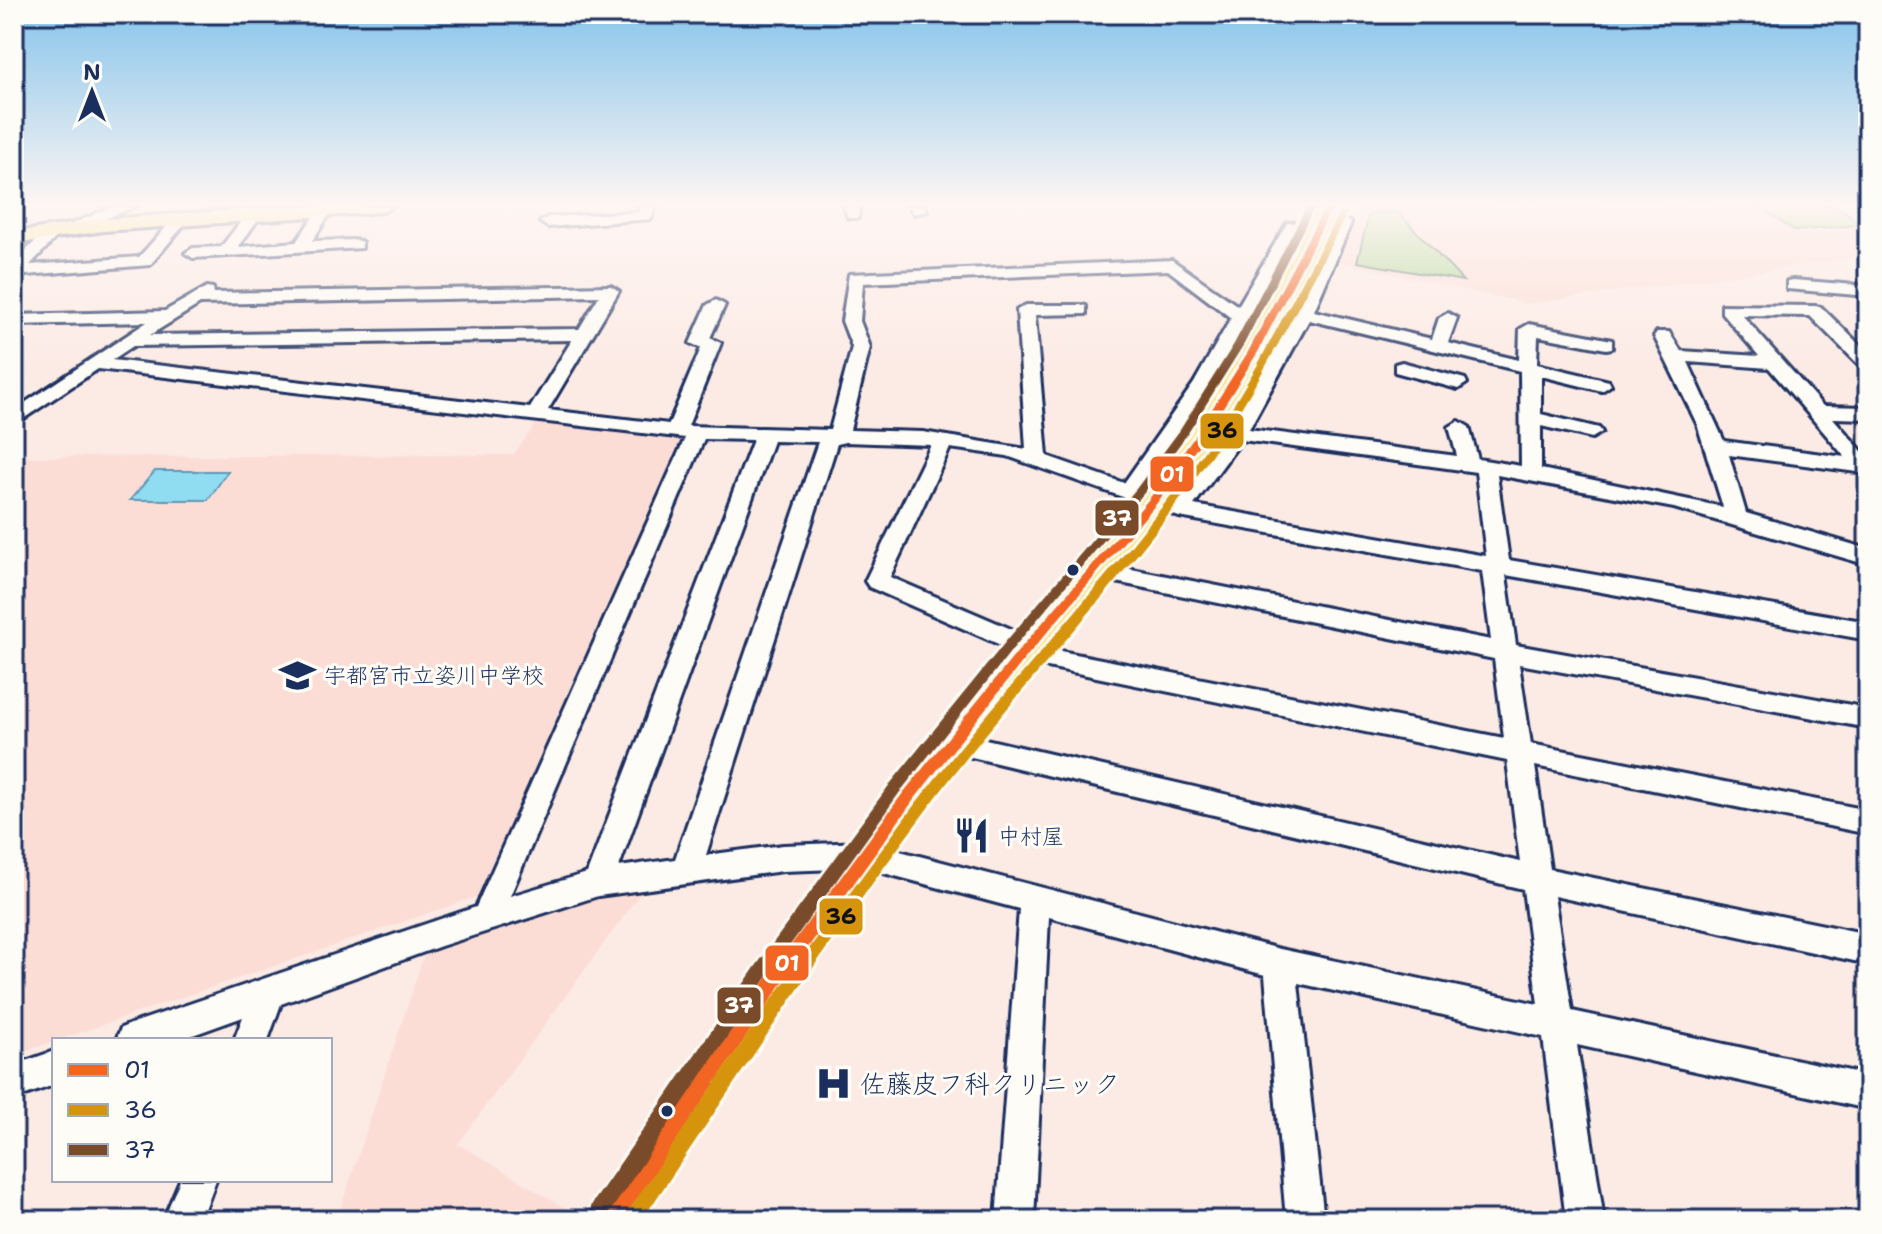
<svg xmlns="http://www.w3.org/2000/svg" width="1882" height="1234" viewBox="0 0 1882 1234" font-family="'Shantell Sans','Klee One',sans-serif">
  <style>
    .built { fill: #fbddd6 }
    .green { fill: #afd692; stroke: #658278; stroke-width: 2 }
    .water { fill: #90dcf0; stroke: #6197b6; stroke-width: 2 }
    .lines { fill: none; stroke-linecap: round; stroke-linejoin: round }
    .minor-casing { stroke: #1b2f5e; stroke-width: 6 }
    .major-casing { stroke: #1b2f5e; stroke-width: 6 }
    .minor { fill: #fdfcf7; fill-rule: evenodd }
    .major { fill: #f5e382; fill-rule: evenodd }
    .major-bridge-casing { stroke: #1b2f5e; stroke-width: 27; stroke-linecap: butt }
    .major-bridge { stroke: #f5e382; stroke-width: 23 }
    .bus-1-casing { stroke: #fdfcf7; stroke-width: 6 }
    .bus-2-casing { stroke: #fdfcf7; stroke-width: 6 }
    .bus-3-casing { stroke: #fdfcf7; stroke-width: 6 }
    .bus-1 { fill: #f26522; fill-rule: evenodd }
    .bus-2 { fill: #d6940e; fill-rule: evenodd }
    .bus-3 { fill: #7a4b2a; fill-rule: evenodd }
    .bus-dot { fill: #1b2f5e; stroke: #fdfcf7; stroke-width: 3 }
    .labels { text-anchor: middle; stroke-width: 6; stroke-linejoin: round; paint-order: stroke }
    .poi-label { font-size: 22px; fill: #1b2f5e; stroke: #fdfcf7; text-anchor: start }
    .near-poi-label { font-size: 26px; fill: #1b2f5e; stroke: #fdfcf7; text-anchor: start }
    .line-badge { stroke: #fdfcf7; stroke-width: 3 }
    .badge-label { font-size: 22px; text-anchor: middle; font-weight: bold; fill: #fff }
    .pale-badge-label { font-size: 22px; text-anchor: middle; font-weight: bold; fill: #111 }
  </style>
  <rect width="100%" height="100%" fill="#fceae4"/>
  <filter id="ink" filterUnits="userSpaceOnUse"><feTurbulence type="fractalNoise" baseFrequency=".0125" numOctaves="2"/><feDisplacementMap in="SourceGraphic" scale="16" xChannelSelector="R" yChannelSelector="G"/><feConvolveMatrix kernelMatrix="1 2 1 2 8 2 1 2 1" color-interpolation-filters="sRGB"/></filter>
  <g filter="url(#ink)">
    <path class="built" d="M1355 206H1854L1868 256 1530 304 1334 261Z
      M539 421 685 434 487 893 14 1055V457L513 455Z
      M642 891 458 1144 565 1208 556 1220H337L427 946 593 897Z"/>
    <path class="green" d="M1759 206C1790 206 1841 194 1858 225L1795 231Z
      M1397 211 1463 281 1357 262 1369 214Z"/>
    <path class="water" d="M155 471H228L208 500H130Z"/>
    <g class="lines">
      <defs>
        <path id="minor" d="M114 206H136L74 232 62 231 30 265 139 257 176 216 189 219 150 265 14 276V263L48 228 60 229Z
          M321 206 332 210 312 241 356 240 362 242V248L193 258 185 253 193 248 221 247 249 211 254 209 262 214 238 247 296 242Z
          M640 206H656L651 219 548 227 540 222 548 217 639 212Z
          M844 206H860L858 218H848Z
          M909 206H925L927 211 914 214Z
          M1343 218 1351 223 1314 311 1432 339 1439 318 1448 313 1457 318 1448 343 1519 360 1520 329 1529 324 1612 340V348L1606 349 1538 336 1537 364 1609 381 1611 385 1602 391 1541 376V414L1599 428 1602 432 1592 438 1541 426V469L1723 507 1697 424 1654 336 1657 332H1669L1681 351 1759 356 1722 313V305L1815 306 1821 307 1868 353V369L1861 367 1810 316 1742 315 1823 406 1868 407V419L1833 418 1868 458V478L1857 472 1729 455 1746 513 1868 549V565L1674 508 1497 475 1509 560 1868 622V640L1506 575 1516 645 1868 708V728L1519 664 1531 744 1868 810V834L1535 766 1550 869 1868 934V964L1554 896 1572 1011 1868 1075V1109L1577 1045 1604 1220H1566L1543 1037 1298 983 1324 1220H1286L1265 975 1049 917 1034 1220H996L1019 909 865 868 783 871 598 896 441 946 281 1004 268 1040H234L243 1017 179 1040H116L121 1028 133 1023 476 907 685 438 98 369 14 425V410L147 322 14 325V315L165 311 207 287 213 288 214 293 611 286 619 291 548 410 669 424 701 348 690 343 707 305 716 300 725 305 710 338 721 343 688 426 830 430 852 347 842 321 849 274 1172 260 1238 306 1287 223 1307 222V228L1297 230 1212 383 1141 489 1175 501 1228 431 1295 314 1333 228 1328 224ZM1168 270 1231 318 1194 383 1124 483 1047 456 1035 315 1086 314V306L1080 305H1026L1017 310 1026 449 923 432 850 430 870 347 860 321 863 283ZM599 296 579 329 150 335 200 304ZM1309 320 1520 371 1521 466 1478 459 1469 427 1459 421 1449 427 1457 456 1249 429ZM572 340 530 408 112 360 133 346ZM1688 362 1769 368 1845 457 1724 441ZM704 439 753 440 587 873 510 896ZM1242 440 1476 472 1486 556 1194 505ZM773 441 818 442 675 859 619 867ZM845 442 931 445 865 581 869 587 1012 650 1014 660 1023 662 1507 761 1520 862 951 731 942 734 938 742 942 750 1523 889 1538 1004 1280 949 865 842 783 845 706 855 837 444ZM950 448 1007 456 1179 517 1482 571 1491 640 1096 562 1085 570 1096 578 1494 659 1504 738 1040 647 1037 640 890 577Z
          M1793 280 1868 286V296L1787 289V281Z
          M1402 362 1465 379 1467 383 1458 389 1395 372V364Z
          M54 1051V1085L14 1099V1065Z
          M180 1180H216L201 1220H163Z"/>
        <path id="major" d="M292 206H393L383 212 104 231 14 244V232L104 219Z
          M1253 345 1265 352 1176 491 963 752 875 871 641 1220H587L595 1203C692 1062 788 920 894 786 978 680 1074 584 1157 477 1189 435 1215 390 1244 347Z"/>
      </defs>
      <use href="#minor" class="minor-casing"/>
      <use href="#major" class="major-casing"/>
      <use href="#minor" class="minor"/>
      <use href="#major" class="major"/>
      <defs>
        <path id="major-bridge" d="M1253 352 1329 206"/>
      </defs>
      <use href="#major-bridge" class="major-bridge-casing"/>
      <use href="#major-bridge" class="major-bridge"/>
      <defs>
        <path id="bus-1" d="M1325 206H1333L1258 352 1201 442 1157 503 1027 656 913 801 781 985 623 1220H603L769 975 903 793 1019 650 1149 499 1193 439 1248 352Z"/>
        <path id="bus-2" d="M1340 211 1347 213C1301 303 1255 393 1197 476 1123 581 1033 673 954 774 843 917 744 1070 642 1220H622L767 1006 915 804 975 729 1131 546 1188 474 1212 440 1257 366Z"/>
        <path id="bus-3" d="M1307 206H1315L1244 344 1188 433 1144 493 1015 646 900 792 768 976 606 1218 600 1220 592 1218 590 1211 592 1204 756 966 890 784 1007 640 1136 489 1180 430 1234 344Z"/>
      </defs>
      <use href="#bus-1" class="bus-1-casing"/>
      <use href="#bus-2" class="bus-2-casing"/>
      <use href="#bus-3" class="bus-3-casing"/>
      <use href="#bus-1" class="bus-1"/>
      <use href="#bus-2" class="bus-2"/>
      <use href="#bus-3" class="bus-3"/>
    </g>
  </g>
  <linearGradient id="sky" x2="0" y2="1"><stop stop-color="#85c4eb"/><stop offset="0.54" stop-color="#fef6f3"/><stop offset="1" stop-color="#fef6f3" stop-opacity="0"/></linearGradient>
  <rect width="1882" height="379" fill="url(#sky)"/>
  <defs>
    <symbol id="school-bare" viewBox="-9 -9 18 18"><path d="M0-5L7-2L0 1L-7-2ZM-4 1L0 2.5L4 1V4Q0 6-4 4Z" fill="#1b2f5e" stroke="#fdfcf7" stroke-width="2.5" paint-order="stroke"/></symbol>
    <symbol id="restaurant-bare" viewBox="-9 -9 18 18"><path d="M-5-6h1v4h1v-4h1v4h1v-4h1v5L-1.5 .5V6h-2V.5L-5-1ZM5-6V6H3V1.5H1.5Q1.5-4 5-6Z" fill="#1b2f5e" stroke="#fdfcf7" stroke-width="2.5" paint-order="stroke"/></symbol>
    <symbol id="hospital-bare" viewBox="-9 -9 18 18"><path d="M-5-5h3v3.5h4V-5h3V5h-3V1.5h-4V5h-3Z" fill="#1b2f5e" stroke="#fdfcf7" stroke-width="2.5" paint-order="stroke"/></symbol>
  </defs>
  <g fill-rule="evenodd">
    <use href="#school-bare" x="272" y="650" width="51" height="51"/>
    <use href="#restaurant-bare" x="946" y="810" width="51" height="51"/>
    <use href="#hospital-bare" x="808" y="1058" width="51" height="51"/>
  </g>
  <g class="bus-dot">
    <circle cx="1073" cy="570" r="7"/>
    <circle cx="667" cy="1111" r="7"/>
  </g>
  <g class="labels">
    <g class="poi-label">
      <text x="324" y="683">宇都宮市立姿川中学校</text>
      <text x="998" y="844">中村屋</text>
    </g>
    <g class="near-poi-label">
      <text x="860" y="1093">佐藤皮フ科クリニック</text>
    </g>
  </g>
  <g class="line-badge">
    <rect x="1199" y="412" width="46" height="38" rx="8" fill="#d6940e"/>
    <rect x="1149" y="455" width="46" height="38" rx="8" fill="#f26522"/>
    <rect x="1094" y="499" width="46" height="38" rx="8" fill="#7a4b2a"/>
    <rect x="818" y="897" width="46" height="39" rx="8" fill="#d6940e"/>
    <rect x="764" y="944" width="46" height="38" rx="8" fill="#f26522"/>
    <rect x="716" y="986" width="46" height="39" rx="8" fill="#7a4b2a"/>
  </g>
  <g class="badge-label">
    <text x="1172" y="482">01</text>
    <text x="1117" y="526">37</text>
    <text x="787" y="971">01</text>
    <text x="739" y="1013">37</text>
  </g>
  <g class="pale-badge-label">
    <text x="1222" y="438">36</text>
    <text x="841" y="924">36</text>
  </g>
  <rect width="1882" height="1234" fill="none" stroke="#fdfcf7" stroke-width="48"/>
  <rect x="24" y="24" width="1834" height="1186" fill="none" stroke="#1b2f5e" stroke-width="3" filter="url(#ink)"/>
  <rect x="52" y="1038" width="280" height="144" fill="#fdfcf7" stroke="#a3aaba" stroke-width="2"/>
  <rect x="68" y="1064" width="40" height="12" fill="#f26522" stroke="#a3aaba" stroke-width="2"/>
  <text x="124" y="1078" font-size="24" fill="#1b2f5e">01</text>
  <rect x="68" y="1104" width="40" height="12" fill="#d6940e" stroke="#a3aaba" stroke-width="2"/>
  <text x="124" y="1118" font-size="24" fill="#1b2f5e">36</text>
  <rect x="68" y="1144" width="40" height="12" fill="#7a4b2a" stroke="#a3aaba" stroke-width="2"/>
  <text x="124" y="1158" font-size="24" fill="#1b2f5e">37</text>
  <g transform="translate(92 92)" stroke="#fdfcf7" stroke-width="6" paint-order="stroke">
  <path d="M0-6L14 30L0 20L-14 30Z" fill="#1b2f5e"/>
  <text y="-12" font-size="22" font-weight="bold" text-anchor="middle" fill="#1b2f5e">N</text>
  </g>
</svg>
